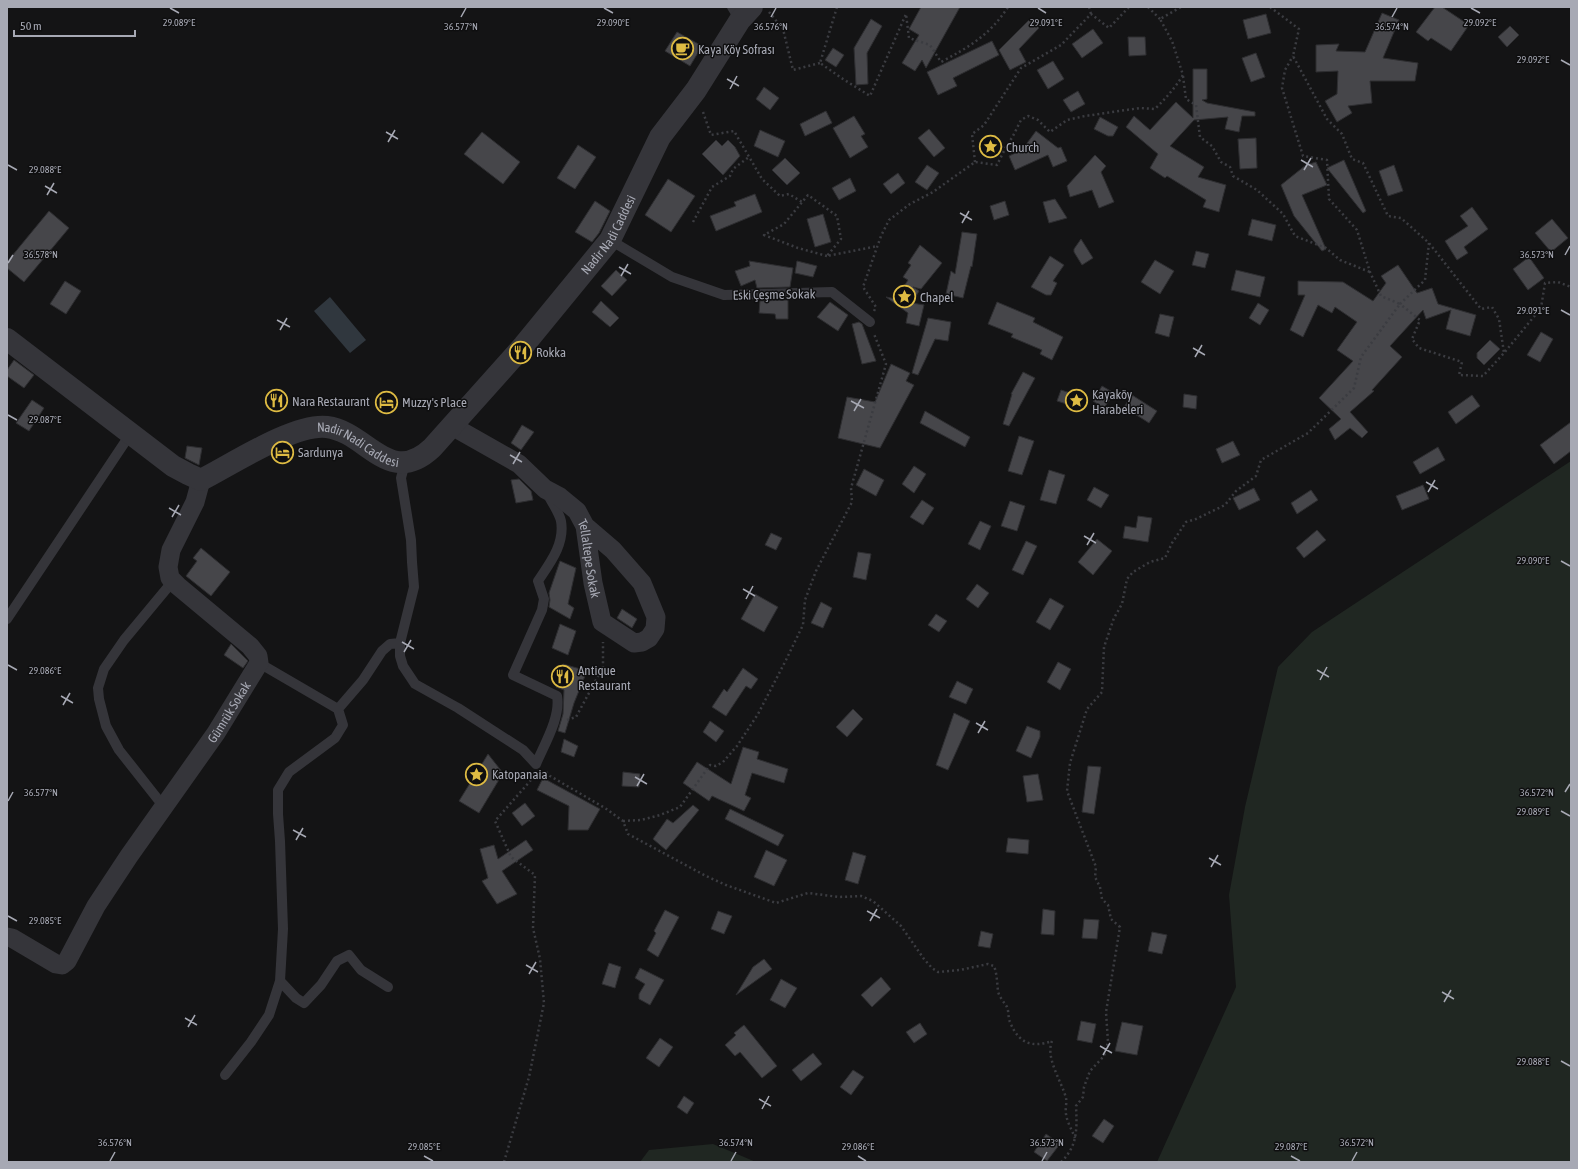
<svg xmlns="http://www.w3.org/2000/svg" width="1578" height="1169" viewBox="0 0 1578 1169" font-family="'Asap Condensed',sans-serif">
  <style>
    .green { fill: #202722 }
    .water { fill: #30373e }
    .building { fill: #46464a; stroke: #2e2e31 }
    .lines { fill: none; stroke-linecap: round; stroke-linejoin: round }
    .path { stroke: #3b3c41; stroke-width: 2.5; stroke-dasharray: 2 3; stroke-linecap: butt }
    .service { stroke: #35353a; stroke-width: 10 }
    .minor { stroke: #35353a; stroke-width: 19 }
    .tertiary { stroke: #35353a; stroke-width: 22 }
    .ticks { fill: none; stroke: #a7a9b4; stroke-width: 1.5 }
    .labels { text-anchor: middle; stroke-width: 3; stroke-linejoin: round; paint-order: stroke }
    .poi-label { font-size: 13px; fill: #a7a9b4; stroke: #0f0f10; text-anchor: start }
    .street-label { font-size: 13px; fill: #a7a9b4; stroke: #0f0f10 }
    .ticks-label { font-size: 10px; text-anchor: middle; fill: #a7a9b4; stroke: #0f0f10; stroke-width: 3; stroke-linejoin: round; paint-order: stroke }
  </style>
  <rect width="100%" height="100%" fill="#141415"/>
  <path class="green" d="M1571 461V1162H1157L1236 987 1229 895 1245 807 1278 667 1312 632Z
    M713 1144 756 1162H640L649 1150Z"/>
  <path class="water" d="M330 297 366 340 350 353 314 311Z"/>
  <path class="building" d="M921 7H960L926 68 922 60 915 71 902 63 919 35 909 29Z
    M1435 7H1442L1469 25 1451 51 1431 38 1428 41 1416 32Z
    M1382 13 1399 20 1383 58 1418 63 1415 81H1370L1372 103 1348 106 1352 113 1337 122 1325 101 1337 94 1338 71 1316 72V45L1339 44 1336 51 1365 52Z
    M1266 14 1271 33 1248 39 1243 20Z
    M871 19 882 26 867 53 868 84 856 85 854 48Z
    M1030 19 1039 28 1019 49 1026 62 1010 70 999 50Z
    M1510 26 1519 35 1507 47 1498 37Z
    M1093 29 1103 43 1082 58 1072 44Z
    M677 32 702 46 690 66 665 51Z
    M1128 37H1145L1146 55 1129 56Z
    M992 41 999 55 953 78 957 86 938 95 927 72Z
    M833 48 844 55 836 67 825 60Z
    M1256 53 1265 77 1251 82 1242 58Z
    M1053 61 1064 79 1048 89 1037 70Z
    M1193 69H1207V99L1202 100 1207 103 1255 112V116H1242L1239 132 1225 129 1228 117 1194 120 1170 146 1204 167 1198 177 1226 185 1219 212 1203 207 1206 200 1167 176 1165 178 1150 168 1158 154 1126 127 1134 116 1150 130 1176 102 1193 118Z
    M764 87 779 98 770 110 756 99Z
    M1078 91 1085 104 1071 112 1063 100Z
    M826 111 832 123 805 136 800 124Z
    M854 116 865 134 861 136 868 147 850 158 833 128Z
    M1100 117 1118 127 1113 136H1108L1094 129Z
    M929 129 945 148 934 157 918 138Z
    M760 130 785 141 778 157 754 146Z
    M1036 131 1058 148 1061 147 1067 161 1053 167 1048 155 1015 170 1009 156 1022 150Z
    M482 132 520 162 503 184 464 154Z
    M995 135 1003 147 987 158 979 147Z
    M1256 138 1257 168 1240 169 1238 139Z
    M716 140 722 146 728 140 735 147 740 156 723 175 702 154Z
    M578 145 596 157 575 189 557 178Z
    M1095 155 1106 166 1101 172 1114 202 1099 208 1092 190 1070 197 1067 186Z
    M785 158 800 173 787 185 772 170Z
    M1344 160 1366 211 1363 213 1327 168Z
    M1316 162 1327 185 1302 195 1326 249 1322 251 1294 216 1281 185 1306 165Z
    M927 165 939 173 927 190 915 182Z
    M1394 165 1403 191 1388 196 1379 171Z
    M898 173 905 183 891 194 883 184Z
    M850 178 856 191 839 200 832 188Z
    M668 179 695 196 671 232 645 215Z
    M755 194 762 212 716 231 710 216 736 206 734 202Z
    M1055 199 1067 218 1049 223 1043 202Z
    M595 201 610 211 599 233 592 242 575 232Z
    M1005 201 1009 215 994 220 990 206Z
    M1472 207 1488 229 1464 247 1468 253 1457 260 1445 241 1468 226 1460 216Z
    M49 211 69 228 24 282 7 268V262Z
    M823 214 831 242 815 247 807 219Z
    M1252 219 1276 225 1272 241 1248 235Z
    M1552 219 1568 238 1551 252 1535 233Z
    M962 232 977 234 972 267 971 266 963 298 946 294 951 271 955 274Z
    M1081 239 1093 258 1082 265 1074 252V249Z
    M920 245 942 263 921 289 913 287 919 291 912 303 924 305 919 326 906 323 908 313 886 297 896 299 908 280 903 277 911 265 908 263Z
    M1196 251 1209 254 1205 268 1192 265Z
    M1050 256 1064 265 1053 281 1057 283 1051 295H1046L1031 287Z
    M1529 257 1544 278 1528 290 1513 269Z
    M1155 260 1174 271 1160 294 1141 282Z
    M749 261 793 268 790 287 757 288 755 280 741 286 735 271 750 266Z
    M797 261 817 266 813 277 795 273Z
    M1398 265 1417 293 1432 288 1438 304 1476 315 1470 336 1446 329 1451 310 1426 319 1423 310 1390 346 1402 357 1372 390 1374 391 1350 412 1368 432 1362 438 1350 428 1335 440 1329 429 1341 419 1319 398 1353 361 1337 350 1357 322 1335 307 1332 313 1318 305 1303 337 1290 330 1305 295H1298V281L1343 282 1373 301 1386 283 1381 276Z
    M616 270 627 280 612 296 601 286Z
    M1236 270 1265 277 1260 297 1231 290Z
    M65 281 81 291 66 314 50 304Z
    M788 300V319H776L775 314 759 313 760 301Z
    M601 301 619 318 610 327 592 312Z
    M830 302 848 315 838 331 817 317Z
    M997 302 1035 318 1033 322 1063 337 1052 360 1040 354 1042 350 1011 337 1013 334 988 324Z
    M1258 303 1269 310 1260 325 1249 318Z
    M1160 314 1174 317 1169 337 1155 333Z
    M928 318 951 322 948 341 935 339 918 375 912 373Z
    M859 322 862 324 876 361 862 364 852 324Z
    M1541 332 1553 339 1540 362 1527 355Z
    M1490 340 1500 349 1484 365 1477 358V353Z
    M14 360 34 375 24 388 7 376V370Z
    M891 364 910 373 906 381 914 385 880 448 838 438 847 397 875 402Z
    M1023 372 1035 378 1009 426 1003 424 1012 394H1011Z
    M1102 386 1114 393 1104 408 1093 401Z
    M1061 390 1074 394 1070 405 1057 401Z
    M1184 394 1197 396 1196 409 1183 407Z
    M1132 395 1157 411 1149 423 1124 407Z
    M1472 395 1480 406 1456 424 1448 412Z
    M32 400 44 408 29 431 16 423Z
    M925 411 970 437 965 447 920 423Z
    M1571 422V451L1554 464 1540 445Z
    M522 425 534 432 521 450 511 443Z
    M1019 436 1034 441 1022 475 1008 471Z
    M1233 441 1240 455 1222 463 1216 449Z
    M187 446 202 448 199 465 185 458Z
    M1438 447 1445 460 1420 474 1413 462Z
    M914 466 926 474 914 493 902 484Z
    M864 469 884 480 876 496 856 485Z
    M1049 470 1065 475 1056 504 1040 500Z
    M519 479 531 491 533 500 516 503 511 480Z
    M1423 485 1429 499 1402 510 1396 496Z
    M1094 487 1109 495 1101 508 1087 500Z
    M1254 488 1260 500 1239 510 1233 498Z
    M1311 490 1318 500 1297 514 1291 503Z
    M922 500 934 508 923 525 910 517Z
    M1010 501 1025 506 1017 531 1001 526Z
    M1138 516 1152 518 1148 542 1123 538 1125 526 1136 528Z
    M980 521 991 526 980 550 968 544Z
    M1317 530 1326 540 1304 558 1296 548Z
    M771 533 782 538 776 550 765 545Z
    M1097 539 1112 551 1093 575 1078 562Z
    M1026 541 1037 546 1023 575 1012 570Z
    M201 548 230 572 211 596 186 576 197 561 193 558Z
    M858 552 871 554 866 580 853 577Z
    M560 561 576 568 568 604 574 608 570 619 549 607 550 600 549 593Z
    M977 584 989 593 978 608 966 599Z
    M755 594 778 607 764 632 741 619Z
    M1050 598 1064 606 1050 630 1036 622Z
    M821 602 832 608 823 628 811 623Z
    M622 609 637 619 632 628 617 618Z
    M936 614 947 621 939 632 928 625Z
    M560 624 576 631 568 655 552 648Z
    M231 644 248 661 243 668 224 655Z
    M1058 662 1071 669 1060 690 1047 682Z
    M563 664 587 671 574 703 565 733 558 731 563 714 564 690 556 687Z
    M743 668 758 679 751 689 746 686 726 716 712 707 724 689 727 692Z
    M957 681 973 689 966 704 949 697Z
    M853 709 863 719 847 737 836 727Z
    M954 713 970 721 948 770 936 765Z
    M710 721 724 731 716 742 703 732Z
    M1027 726 1040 731V737L1031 758 1016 751Z
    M564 739 578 746 574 757 561 752Z
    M743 747 759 752 757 759 788 769 784 783 752 773 745 795 751 798 744 811 712 796 709 801 683 783 697 762 731 784Z
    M488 754 503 773 479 813 459 801Z
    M1088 766 1101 767 1094 814 1082 812Z
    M623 772 640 774 639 787 622 786Z
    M1038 774 1043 800 1027 802 1023 776Z
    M543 778 600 809 588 830H568L569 806 537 790Z
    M525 803 535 816 522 826 512 813Z
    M693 805 699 810 666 850 653 839 667 819 673 823Z
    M730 809 784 835 778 846 725 819Z
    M1008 838 1029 840 1028 854 1006 852Z
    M526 840 533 850 502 871 517 894 497 904 482 881 488 878 480 849 494 845 498 859Z
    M766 850 787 860 774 886 754 877Z
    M853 852 866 856 858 884 845 880Z
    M1043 909 1055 911 1054 935 1041 934Z
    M665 910 679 917 658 957 647 950 656 933 654 931Z
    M718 911 732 916 724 934 711 929Z
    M1084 919 1099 920 1097 939 1082 938Z
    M981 931 993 934 990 948 978 946Z
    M1152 932 1167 935 1162 954 1148 951Z
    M764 959 772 969 736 995 753 967Z
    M609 963 621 967 615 988 602 984Z
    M640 968 664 980 650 1005 639 999V994L645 984 635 978Z
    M881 977 891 989 872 1007 861 995Z
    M781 979 797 988 785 1008 770 1000Z
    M1081 1021 1096 1024 1092 1043 1077 1040Z
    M1122 1022 1143 1026 1137 1055 1115 1051Z
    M920 1023 927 1034 914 1043 906 1032Z
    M744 1025 777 1066 762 1078 740 1052 735 1056 725 1045 736 1035 734 1033Z
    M660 1038 673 1047 659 1067 646 1058Z
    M813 1053 822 1064 801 1081 792 1070Z
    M853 1070 864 1077 851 1095 840 1087Z
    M684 1096 694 1103 687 1114 677 1107Z
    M1104 1119 1114 1126 1103 1143 1092 1136Z
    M1046 1134 1060 1144 1047 1161 1034 1152Z"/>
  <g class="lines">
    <path class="path" d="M837 7 820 63 843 79 870 96 906 14 909 38 930 45 941 62C969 47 990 35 1008 7
      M1089 7 1091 14
      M1148 7 1160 19
      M1270 7 1299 29 1293 56 1327 119 1342 134 1352 159 1363 163 1388 216 1401 218 1429 243 1481 309 1492 307 1499 319 1504 353 1541 308 1545 283 1558 282 1571 287
      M769 12 783 29 793 70 820 63
      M1183 76 1186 99 1196 105 1200 137 1212 146 1221 162 1230 167 1233 176 1257 190 1283 214 1295 236 1326 248 1340 260 1370 272
      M703 112 711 135 734 131 762 179 780 196 789 194 802 202
      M975 162 972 134 984 125 1021 68 1061 45 1091 14 1109 28 1129 7
      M693 222 712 187 730 176 733 169 749 157
      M1429 243 1425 280 1400 304 1420 320 1412 339 1419 348 1462 362 1459 375 1483 376 1504 353
      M827 256 798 248 764 235 784 224 808 195 837 216 841 239 827 256 878 246
      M874 311 876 307 863 287 881 236 889 220 910 204 933 192 975 162 997 165 1006 147 1013 136 1021 120 1028 116 1038 120 1050 132 1067 120 1085 116 1140 108 1155 109C1166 98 1175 88 1183 75L1172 41 1160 19 1181 7
      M567 720 576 717 603 667V642
      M546 772 550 776 605 808 623 821 628 834 706 876 726 885 776 903 808 893 839 897 861 896 873 901 901 926 924 959 932 968 938 972 960 970 988 964 994 966C997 974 997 982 998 991 999 997 1004 1002 1007 1007 1009 1012 1008 1018 1010 1022 1019 1044 1032 1048 1052 1041 1045 1058 1062 1082 1066 1098 1067 1103 1065 1109 1066 1114 1067 1122 1072 1130 1075 1138
      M623 821 641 820 660 815 680 807 710 765 716 766 723 762 737 746 758 714 786 660 803 625 805 600 816 571 852 502 851 488 886 364 874 334
      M504 1162 529 1077 544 1003 540 959 533 928 535 875 511 857 495 821 531 780 533 776
      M1061 1162C1078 1146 1077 1128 1076 1106L1083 1097 1084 1087 1090 1071 1104 1056 1108 1042 1106 1012 1120 927 1111 919 1108 905 1102 899 1100 887 1095 877 1096 867 1067 791 1070 763 1087 709 1102 692 1104 647 1114 618 1122 604 1127 579 1133 572 1150 562 1165 558 1172 543 1186 522 1196 519 1225 505 1236 491 1256 476 1261 460 1308 433 1354 388 1361 357 1400 304 1381 296 1370 272 1357 230 1329 199 1327 160 1303 156 1282 88 1285 70 1293 56"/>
    <path class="service" d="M732 7 740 20
      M610 240 672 277 724 295 832 292 870 322
      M405 463 401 478 411 540 412 562 414 587 400 643V656L403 666 415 684 458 708 523 750 536 764C544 745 561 717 557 696L513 675 542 610 544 599 538 581C550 563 565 544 561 521 559 512 551 501 547 493
      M7 619 131 433
      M338 709 363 680 382 651 390 644 400 643
      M164 807 119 750 106 726 99 699 98 688 104 669 124 640 173 581
      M280 981 296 998 304 1003 321 985 337 961 349 955 361 970 388 987
      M225 1075 251 1042 269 1015 280 981 283 929 280 841 278 814V790L289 772 335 738 343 725 338 709 259 663"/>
    <g class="minor">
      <path id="s1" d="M452 426 519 464 545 489 560 497 577 511 585 526 593 583 602 622 634 643 642 642 649 638 655 629 656 617 642 583 613 550 585 526"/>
      <path id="s2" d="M7 937 12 938 56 964 62 965 67 961 96 906 129 856 216 733 259 663 258 656 250 646 178 586 170 578 168 567 171 550 195 502 201 480"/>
    </g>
    <path class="tertiary" id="s3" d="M7 339 173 466 188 474 201 480C231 465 294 423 327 427 367 432 389 488 432 448L524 345 610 240 660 137 696 90 740 20 752 7"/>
  </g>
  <path class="ticks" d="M170 8 179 13M604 8 613 13M1038 8 1046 13M1471 8 1480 13M461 17 466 8M771 17 776 8M1392 17 1397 8M1561 60 1570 65M727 79 739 86M730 89 737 76M386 132 398 139M388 142 395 130M1301 160 1313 167M8 165 17 170M1304 170 1311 158M45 186 57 193M47 195 54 183M960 213 972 220M962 223 969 211M1565 255 1570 246M8 263 13 255M619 267 631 274M621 276 628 264M1561 310 1570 315M277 320 290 327M280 330 287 318M1193 348 1205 355M1195 357 1202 345M851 401 864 408M854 411 861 399M8 415 17 420M510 455 522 462M513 464 520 452M1426 482 1438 489M1428 492 1435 480M169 508 181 515M172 517 179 505M1084 536 1096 543M1087 545 1094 533M1561 561 1570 566M743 589 755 596M746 599 753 586M402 642 414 649M404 652 411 640M8 665 17 670M1317 670 1329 677M1320 680 1327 667M61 696 73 703M63 705 70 693M976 723 988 730M978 733 985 721M635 777 647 784M637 786 644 774M1565 792 1570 784M8 801 13 792M1561 811 1570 816M293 830 306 837M296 840 303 828M1209 858 1221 865M1211 867 1218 855M867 911 880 918M8 916 17 921M870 921 877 909M526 965 538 972M529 974 536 962M1442 992 1454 999M1444 1002 1451 990M185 1018 197 1025M188 1027 195 1015M1100 1046 1112 1053M1103 1055 1110 1043M1561 1061 1570 1066M759 1099 771 1106M762 1109 769 1096M424 1156 433 1161M858 1156 866 1161M1291 1156 1300 1161M110 1161 115 1152M731 1161 736 1152M1042 1161 1047 1152M1352 1161 1357 1152"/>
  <defs>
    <symbol id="cafe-ring" viewBox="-11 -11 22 22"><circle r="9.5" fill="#0f0f10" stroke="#debb43" stroke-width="1.5"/><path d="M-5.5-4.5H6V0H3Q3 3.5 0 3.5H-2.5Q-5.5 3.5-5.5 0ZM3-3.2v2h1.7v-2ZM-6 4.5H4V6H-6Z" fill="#debb43"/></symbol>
    <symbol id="sight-ring" viewBox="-11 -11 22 22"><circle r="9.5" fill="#0f0f10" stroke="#debb43" stroke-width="1.5"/><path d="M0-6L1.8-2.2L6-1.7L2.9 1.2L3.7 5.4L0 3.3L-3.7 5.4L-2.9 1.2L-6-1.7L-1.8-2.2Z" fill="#debb43"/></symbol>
    <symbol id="restaurant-ring" viewBox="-11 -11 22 22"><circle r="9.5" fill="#0f0f10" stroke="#debb43" stroke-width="1.5"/><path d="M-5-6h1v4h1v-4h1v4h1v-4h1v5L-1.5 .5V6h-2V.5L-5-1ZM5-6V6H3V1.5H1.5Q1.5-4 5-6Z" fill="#debb43"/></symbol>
    <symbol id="hotel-ring" viewBox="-11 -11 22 22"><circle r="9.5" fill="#0f0f10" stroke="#debb43" stroke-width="1.5"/><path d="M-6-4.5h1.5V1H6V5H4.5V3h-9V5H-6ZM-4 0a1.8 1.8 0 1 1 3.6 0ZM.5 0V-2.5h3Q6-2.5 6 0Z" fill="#debb43"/></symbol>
  </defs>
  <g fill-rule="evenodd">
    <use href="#cafe-ring" x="670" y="36" width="25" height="25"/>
    <use href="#sight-ring" x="978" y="134" width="25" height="25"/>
    <use href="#sight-ring" x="892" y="284" width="25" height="25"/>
    <use href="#restaurant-ring" x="508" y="340" width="25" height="25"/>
    <use href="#restaurant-ring" x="264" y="388" width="25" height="25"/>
    <use href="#sight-ring" x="1064" y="388" width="25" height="25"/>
    <use href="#hotel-ring" x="374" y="390" width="25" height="25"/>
    <use href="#hotel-ring" x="270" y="440" width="25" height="25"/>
    <use href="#restaurant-ring" x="550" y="664" width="25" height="25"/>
    <use href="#sight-ring" x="464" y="762" width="25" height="25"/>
  </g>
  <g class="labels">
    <g class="poi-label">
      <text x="698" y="54">Kaya Köy Sofrası</text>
      <text x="1006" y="152">Church</text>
      <text x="920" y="302">Chapel</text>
      <text x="536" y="357">Rokka</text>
      <text x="1092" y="399">Kayaköy<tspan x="1092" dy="15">Harabeleri</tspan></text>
      <text x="292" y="406">Nara Restaurant</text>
      <text x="402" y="407">Muzzy's Place</text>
      <text x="298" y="457">Sardunya</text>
      <text x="578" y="675">Antique<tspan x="578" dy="15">Restaurant</tspan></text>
      <text x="492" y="779">Katopanaia</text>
    </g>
    <g class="street-label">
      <text dy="5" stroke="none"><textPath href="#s3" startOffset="774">Nadir Nadi Caddesi</textPath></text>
      <text transform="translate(774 294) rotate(-1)" y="5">Eski Çeşme Sokak</text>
      <text dy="5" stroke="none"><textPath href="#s3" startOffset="414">Nadir Nadi Caddesi</textPath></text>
      <text dy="5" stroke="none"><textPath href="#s1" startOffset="202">Tellaltepe Sokak</textPath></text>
      <text dy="5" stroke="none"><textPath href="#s2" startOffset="366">Gümrük Sokak</textPath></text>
    </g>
  </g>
  <g class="ticks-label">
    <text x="1480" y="26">29.092°E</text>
    <text x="179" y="26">29.089°E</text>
    <text x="613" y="26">29.090°E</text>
    <text x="1046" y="26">29.091°E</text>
    <text x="771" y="30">36.576°N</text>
    <text x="1392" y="30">36.574°N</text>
    <text x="461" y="30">36.577°N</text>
    <text x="1533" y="63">29.092°E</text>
    <text x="45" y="173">29.088°E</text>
    <text x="41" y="258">36.578°N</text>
    <text x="1537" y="258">36.573°N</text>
    <text x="1533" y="314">29.091°E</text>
    <text x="45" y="423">29.087°E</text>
    <text x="1533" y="564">29.090°E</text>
    <text x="45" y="674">29.086°E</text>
    <text x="41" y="796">36.577°N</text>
    <text x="1537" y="796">36.572°N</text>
    <text x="1533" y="815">29.089°E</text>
    <text x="45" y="924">29.085°E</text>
    <text x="1533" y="1065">29.088°E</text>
    <text x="115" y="1146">36.576°N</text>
    <text x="736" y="1146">36.574°N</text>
    <text x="1047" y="1146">36.573°N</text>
    <text x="1357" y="1146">36.572°N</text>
    <text x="424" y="1150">29.085°E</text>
    <text x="858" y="1150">29.086°E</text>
    <text x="1291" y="1150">29.087°E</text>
  </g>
  <rect width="1578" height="1169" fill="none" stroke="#a7a9b4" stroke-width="16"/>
  <path d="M14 30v6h121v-6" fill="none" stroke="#a7a9b4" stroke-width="2"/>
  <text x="20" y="30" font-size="12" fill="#a7a9b4" stroke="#0f0f10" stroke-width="3" paint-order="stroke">50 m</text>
</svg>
